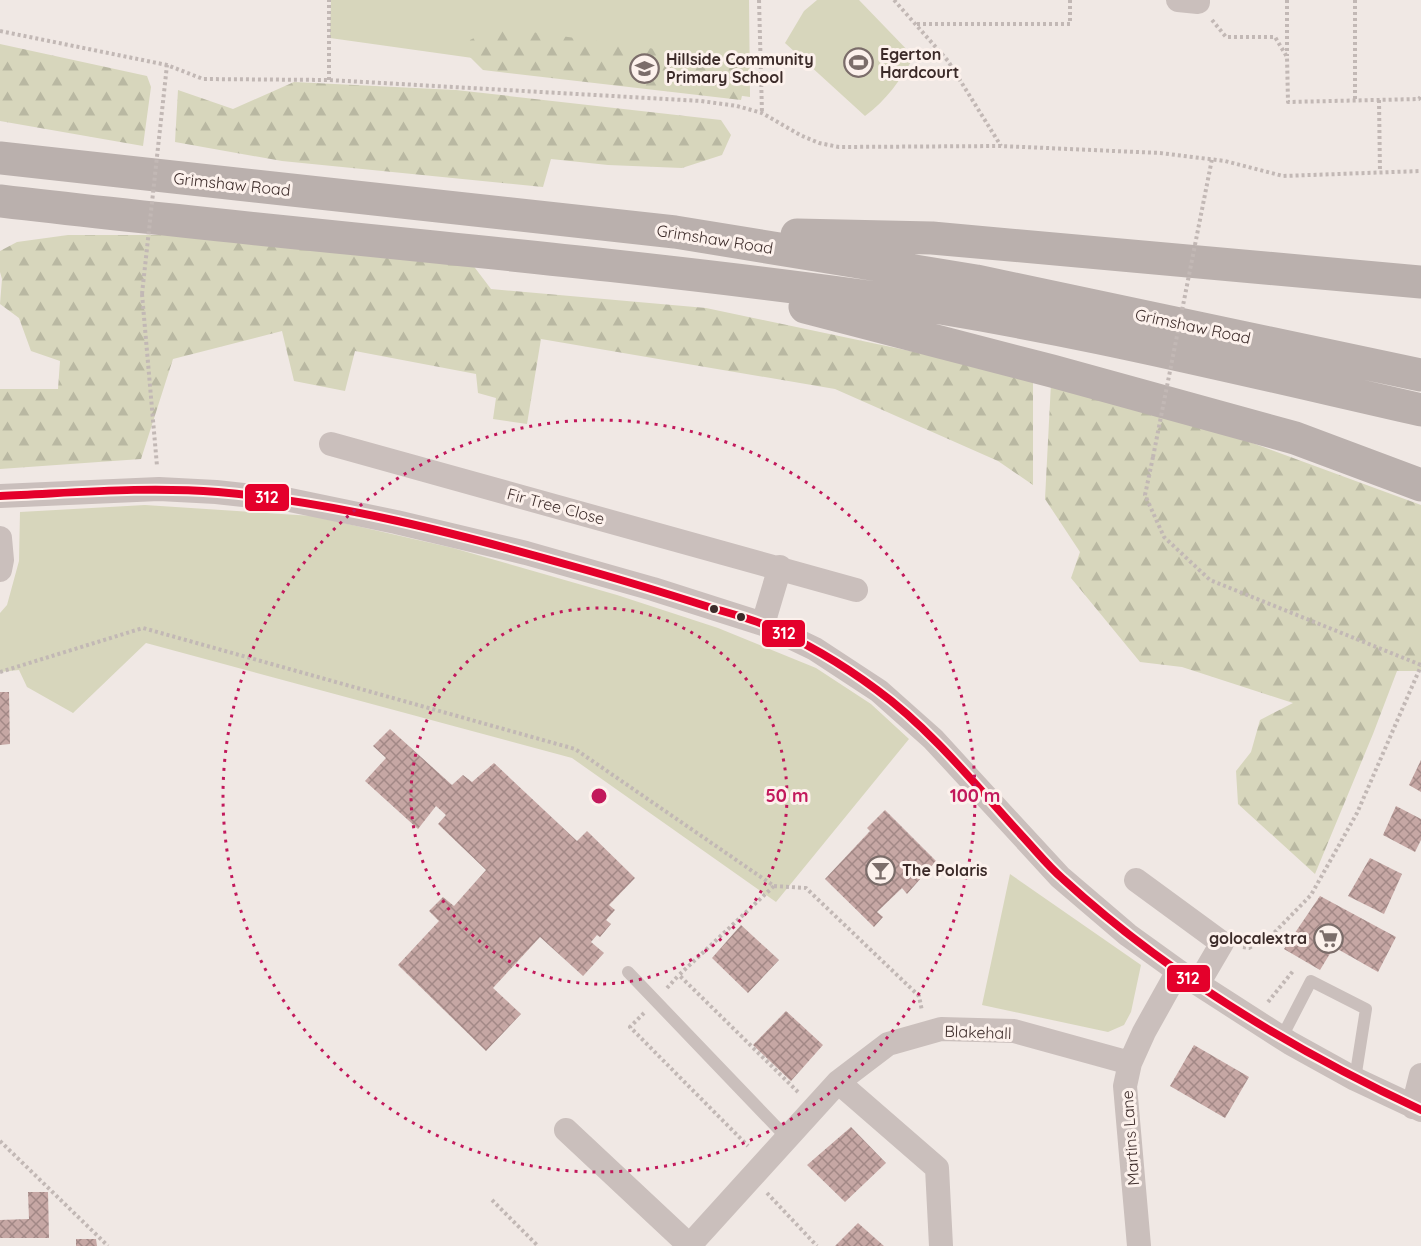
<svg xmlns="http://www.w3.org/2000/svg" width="1421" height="1246" viewBox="0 0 1421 1246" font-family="Quicksand,sans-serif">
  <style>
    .grass { fill: #d7d6bc }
    .forest { fill: url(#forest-firs) }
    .building { fill: url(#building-cross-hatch) }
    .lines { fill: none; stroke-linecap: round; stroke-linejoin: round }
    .path { stroke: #c2b8b5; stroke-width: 4; stroke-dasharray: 3 3; stroke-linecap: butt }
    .lane { stroke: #cabfbc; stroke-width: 12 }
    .street { stroke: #cabfbc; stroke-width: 24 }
    .secondary { stroke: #bab0ad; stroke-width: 33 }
    .path-bridge { stroke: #c2b8b5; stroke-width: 4; stroke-dasharray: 3 3; stroke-linecap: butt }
    .bus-1-casing { stroke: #fcf1ec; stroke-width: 12 }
    .bus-1 { stroke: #e4002b; stroke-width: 8 }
    .ring { fill: none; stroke: #c2185b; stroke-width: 3; stroke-dasharray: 3 6 }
    .bus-dot { fill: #3c2b29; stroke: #fcf1ec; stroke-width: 2 }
    .labels { text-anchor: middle; stroke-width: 6; stroke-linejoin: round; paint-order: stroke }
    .poi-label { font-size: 16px; font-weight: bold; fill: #3c2b29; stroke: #fcf1ec; text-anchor: start }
    .street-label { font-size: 16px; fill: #3c2b29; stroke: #fcf1ec }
    .centre { fill: #c2185b; stroke: #fcf1ec; stroke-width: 3 }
    .ring-label { font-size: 18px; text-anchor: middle; font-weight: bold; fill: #c2185b; stroke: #fcf1ec; stroke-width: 6; stroke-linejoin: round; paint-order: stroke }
    .line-badge { stroke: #fcf1ec; stroke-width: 2 }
    .badge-label { font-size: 16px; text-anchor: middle; font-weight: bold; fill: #fff }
  </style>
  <defs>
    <pattern id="forest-firs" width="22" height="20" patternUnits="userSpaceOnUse" patternTransform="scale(1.5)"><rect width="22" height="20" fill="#d7d6bc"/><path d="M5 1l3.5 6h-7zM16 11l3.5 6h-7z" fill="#b9b8a2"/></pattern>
    <pattern id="building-cross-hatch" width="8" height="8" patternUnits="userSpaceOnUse" patternTransform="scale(1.5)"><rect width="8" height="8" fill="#c6a7a4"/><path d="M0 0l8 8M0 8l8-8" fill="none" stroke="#a28886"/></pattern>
  </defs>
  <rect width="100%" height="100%" fill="#f0e8e4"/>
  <path class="grass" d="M331 0H749L750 97 330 38Z
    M817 0H859L914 57C900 80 887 100 865 116L785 43 804 11Z
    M145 505 313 516 453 548 617 595 718 628 816 668 871 704 909 739 776 902 572 758 146 643 73 713 27 687 19 670 0 672V613L7 605 19 561 20 512Z
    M1010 874 1141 965 1131 1012 1124 1025 1108 1032 982 1005Z"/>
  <path class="forest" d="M496 27 743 61 746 78 741 100 483 70 468 55 470 40Z
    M0 44 147 76 151 87 143 146 0 121Z
    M294 82 456 90 721 120 731 135 722 155 682 168 608 165 551 159 543 187 282 161 175 142 178 90 233 109Z
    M68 235H174L469 260 491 289 706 308 1033 377V485L998 461 835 389 541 339 527 424 493 419 496 398 478 393 476 374 355 351 345 391 294 381 282 331 173 359 141 459 0 469V389H58L60 361 31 351 19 318 0 304 2 279 0 272V251L17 242Z
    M1051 383 1198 423 1421 505V671H1397L1373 734 1315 874 1238 804 1236 771 1251 752 1260 720 1293 703 1182 667 1140 662 1071 578 1080 552 1045 499Z"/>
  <path class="building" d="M0 692H9L10 744 0 745Z
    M390 729 452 785 463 775 472 782 494 763 577 841 587 831 635 878 609 905 615 910 606 920 611 924 600 937 597 935 591 942 604 953 583 976 540 937 493 988 521 1014 486 1051 398 965 439 921 429 911 443 897 454 906 486 870 438 824 446 815 436 806 418 829 365 781 386 758 373 746Z
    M1421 760V792L1409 785Z
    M1396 806 1421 819V840L1415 852 1383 835Z
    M885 810 936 861 907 894 902 888 877 912 883 917 874 927 825 879 870 831 867 828Z
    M1370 858 1402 874 1384 914 1348 896Z
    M1320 896 1396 937 1378 972 1334 947 1320 970 1284 949Z
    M741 925 779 960 748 993 712 958Z
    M786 1011 823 1045 791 1081 753 1045Z
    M1194 1045 1249 1077 1225 1118 1170 1086Z
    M851 1127 886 1163 845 1202 807 1165Z
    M28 1192H48L49 1238H0V1220L29 1219Z
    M858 1223 884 1246H835Z
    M76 1239H96L97 1246H76Z"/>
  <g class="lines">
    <path class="path" d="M759 0 762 113
      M894 0 948 61 1001 146
      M1287 0V56
      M1355 0V101
      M1212 20 1226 37H1275L1287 57 1288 102 1419 99 1421 96
      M917 24H1070V0
      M0 31 167 65 203 79 329 80 701 101 737 106 762 113 800 135 819 143 839 147 1001 146 1160 153 1225 161 1283 176 1421 171
      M329 80V0
      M1379 100 1380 172
      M142 294 157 466
      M1153 457 1145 495 1164 537 1210 580 1421 665
      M0 672 143 628 575 749 774 886 679 975 798 1092
      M774 886 806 888 919 996 922 1011
      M1243 947 1249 948 1272 935 1311 895 1357 813 1421 666
      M667 988 679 975
      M1268 1002 1293 971
      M644 1013 630 1027 748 1146
      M0 1141 108 1246
      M767 1193 817 1246
      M492 1200 538 1246"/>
    <path class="lane" d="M628 972 787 1138
      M1282 1037 1311 981 1366 1009 1355 1079"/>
    <path class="street" d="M1178 0 1198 2V0
      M331 444 856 590
      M0 496 159 489 216 492 290 500 396 522 526 553 653 589 763 624 815 649 879 691 933 739 1060 877 1128 935 1178 971 1290 1043 1355 1079 1421 1110
      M0 538 2 560 0 570
      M763 624 780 567
      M1136 880 1222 943 1198 984
      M838 1082 937 1168 941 1246
      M1413 1107 1421 1075
      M566 1130 690 1246
      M689 1246 838 1082 888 1044 941 1029 1014 1031 1130 1063
      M1139 1246 1125 1086 1130 1063 1144 1032 1178 971"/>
    <path class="secondary" d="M0 158 675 232 976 281 1421 375
      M0 201C287 235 575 257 862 296 1050 322 1236 368 1421 410
      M797 235 932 238 1421 282
      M805 307 1052 371 1295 438 1421 485"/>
    <path class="path-bridge" d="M142 294 167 65
      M1153 457 1212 159"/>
    <defs>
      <path id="bus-1" d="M0 496C72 493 145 486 218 492 335 502 459 534 572 566 619 579 665 593 712 608 729 613 748 618 765 625 805 642 842 664 877 690 932 730 978 788 1024 838 1037 852 1049 867 1063 879 1168 975 1293 1050 1421 1110"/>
    </defs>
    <use href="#bus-1" class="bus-1-casing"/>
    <use href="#bus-1" class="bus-1"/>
  </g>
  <g class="ring">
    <circle cx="599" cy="796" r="188"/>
    <circle cx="599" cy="796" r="376"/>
  </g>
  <defs>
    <symbol id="stadium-ring" viewBox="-11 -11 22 22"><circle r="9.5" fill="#fcf1ec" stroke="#7b6d6a" stroke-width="1.5"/><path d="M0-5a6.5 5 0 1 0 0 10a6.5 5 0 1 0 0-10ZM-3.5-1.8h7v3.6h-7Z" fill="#7b6d6a"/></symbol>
    <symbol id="school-ring" viewBox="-11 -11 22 22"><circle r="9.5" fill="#fcf1ec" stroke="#7b6d6a" stroke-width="1.5"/><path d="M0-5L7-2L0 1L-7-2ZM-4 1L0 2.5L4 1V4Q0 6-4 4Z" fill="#7b6d6a"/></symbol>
    <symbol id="bar-ring" viewBox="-11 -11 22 22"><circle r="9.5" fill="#fcf1ec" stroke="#7b6d6a" stroke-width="1.5"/><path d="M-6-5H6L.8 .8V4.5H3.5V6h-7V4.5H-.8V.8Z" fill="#7b6d6a"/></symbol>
    <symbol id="supermarket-ring" viewBox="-11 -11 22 22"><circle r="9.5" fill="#fcf1ec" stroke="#7b6d6a" stroke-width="1.5"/><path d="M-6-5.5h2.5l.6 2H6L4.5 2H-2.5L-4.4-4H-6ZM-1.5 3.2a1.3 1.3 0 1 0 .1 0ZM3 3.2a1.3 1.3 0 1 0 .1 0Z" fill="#7b6d6a"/></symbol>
  </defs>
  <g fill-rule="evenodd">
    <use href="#stadium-ring" x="842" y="46" width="33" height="33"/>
    <use href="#school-ring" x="628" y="52" width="33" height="33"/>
    <use href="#bar-ring" x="864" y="854" width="33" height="33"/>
    <use href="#supermarket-ring" x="1312" y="922" width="33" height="33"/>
  </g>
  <g class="bus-dot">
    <circle cx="714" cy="609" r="5"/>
    <circle cx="741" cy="617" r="5"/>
  </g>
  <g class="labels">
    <g class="poi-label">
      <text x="880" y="60">Egerton<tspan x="880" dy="18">Hardcourt</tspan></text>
      <text x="666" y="65">Hillside Community<tspan x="666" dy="18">Primary School</tspan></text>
      <text x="902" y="876">The Polaris</text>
      <text x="1307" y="944" text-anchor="end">golocalextra</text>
    </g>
    <g class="street-label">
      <text transform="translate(232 184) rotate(6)" y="6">Grimshaw Road</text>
      <text transform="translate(715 239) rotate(9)" y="6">Grimshaw Road</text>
      <text transform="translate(1193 326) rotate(12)" y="6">Grimshaw Road</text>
      <text transform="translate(556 506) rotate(15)" y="6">Fir Tree Close</text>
      <text transform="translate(978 1032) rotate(2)" y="6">Blakehall</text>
      <text transform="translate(1130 1138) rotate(-94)" y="6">Martins Lane</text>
    </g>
  </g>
  <circle cx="599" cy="796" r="9" class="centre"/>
  <g class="ring-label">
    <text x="787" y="802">50 m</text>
    <text x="975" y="802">100 m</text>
  </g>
  <g class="line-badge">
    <rect x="244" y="483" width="46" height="29" rx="6" fill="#e4002b"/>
    <rect x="761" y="619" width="45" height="29" rx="6" fill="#e4002b"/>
    <rect x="1166" y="964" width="45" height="29" rx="6" fill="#e4002b"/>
  </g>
  <g class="badge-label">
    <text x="267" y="503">312</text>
    <text x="784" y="639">312</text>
    <text x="1188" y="984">312</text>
  </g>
</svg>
